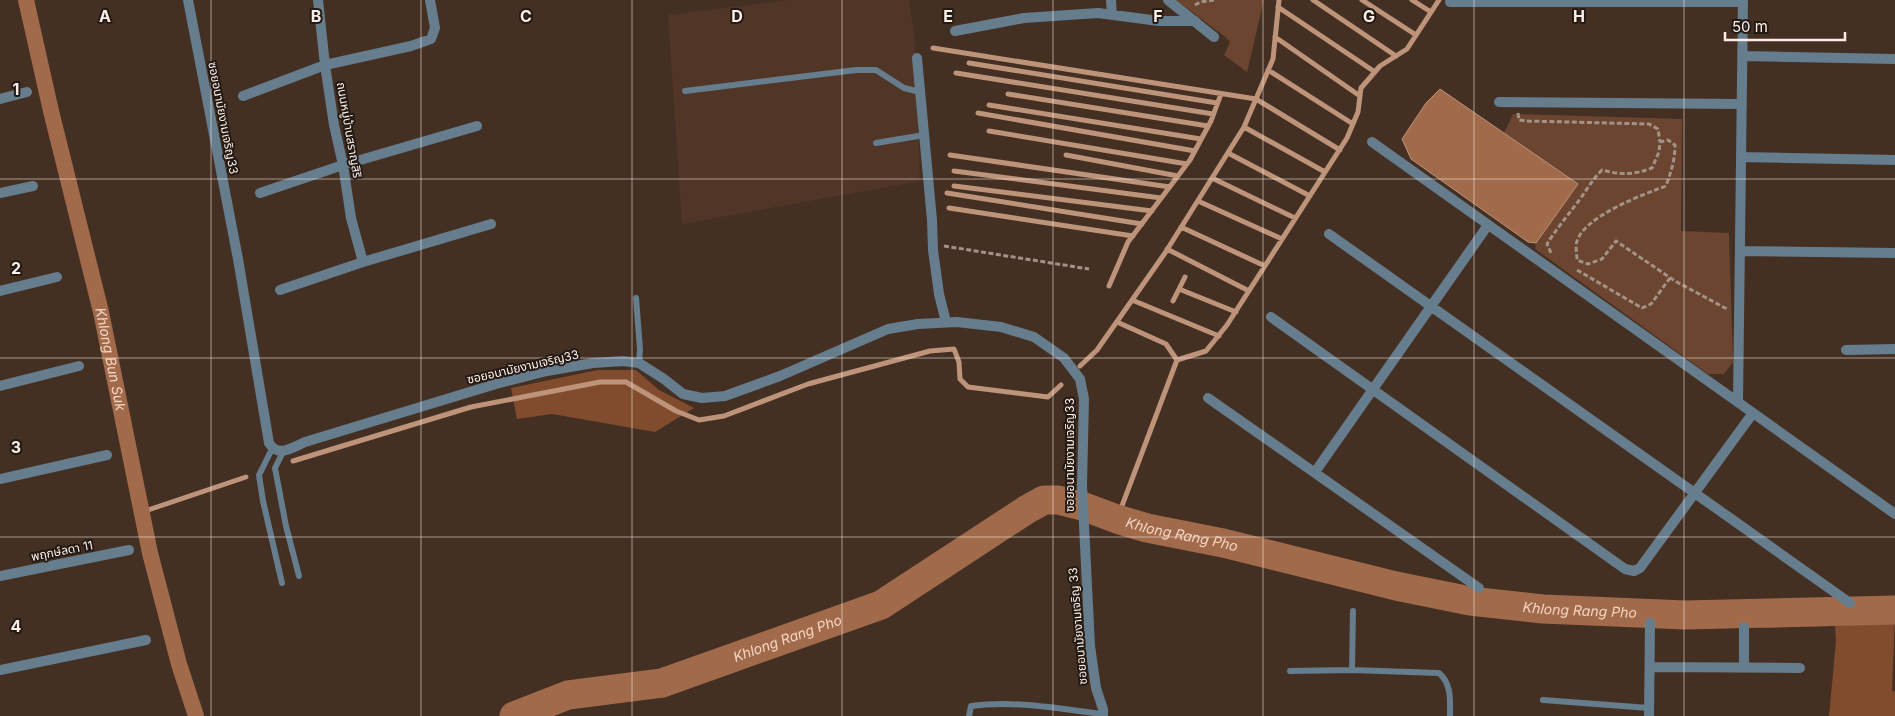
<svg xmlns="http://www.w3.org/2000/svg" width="1895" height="716" viewBox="0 0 1895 716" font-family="Inter,'Noto Sans Thai',sans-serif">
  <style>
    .built { fill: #513627 }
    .green { fill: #6b452f }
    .forest { fill: #814c2d }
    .water { fill: #a16b4b; stroke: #bd937a }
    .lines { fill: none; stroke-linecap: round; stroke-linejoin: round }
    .stream { stroke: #bd937a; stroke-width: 5 }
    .canal { stroke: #a16b4b; stroke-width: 16 }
    .river { stroke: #a16b4b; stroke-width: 29 }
    .path { stroke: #a39288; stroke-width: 3; stroke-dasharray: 5 2.5; stroke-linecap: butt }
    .lane { stroke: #667d8e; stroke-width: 6 }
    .street { stroke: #667d8e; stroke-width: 10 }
    .grid { fill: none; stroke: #fdefe8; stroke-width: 1; stroke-opacity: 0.55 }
    .labels { text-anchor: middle; stroke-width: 4; stroke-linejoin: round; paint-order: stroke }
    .street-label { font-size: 12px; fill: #fdefe8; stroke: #231a14 }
    .water-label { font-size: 14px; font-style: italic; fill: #f6d4c2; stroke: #231a14 }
    .grid-label { font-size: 16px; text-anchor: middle; font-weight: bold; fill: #fdefe8; stroke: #231a14; stroke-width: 4; stroke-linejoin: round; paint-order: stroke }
  </style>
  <rect width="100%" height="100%" fill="#442f23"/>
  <path class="built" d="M790 0H909L915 40 920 181 682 224 668 15Z"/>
  <path class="green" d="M1176 0H1264L1247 72 1224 55 1230 42 1224 36Z
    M1513 114 1682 119 1681 231 1729 233 1733 362 1724 374H1708L1535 249 1536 243 1578 184 1504 133Z"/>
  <path class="forest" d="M598 370H636L659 390 694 408 655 432 552 414 517 419 511 388Z
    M1895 616 1892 691H1895V716H1829L1836 641 1835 626 1763 628 1733 619 1863 618Z"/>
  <path class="water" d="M1440 89 1578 184 1536 243 1528 242 1411 159 1402 139 1426 103Z"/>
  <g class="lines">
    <path class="stream" d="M1313 0 1396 56
      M1362 0 1416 35
      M1412 0 1431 12
      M1278 7 1375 72
      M1275 37 1360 96
      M933 48 1256 99 1340 150
      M969 63 1217 103
      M1268 70 1353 124
      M956 73 1213 114
      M1008 94 1208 126
      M989 105 1201 139
      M978 113 1195 151
      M1244 127 1325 172
      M989 131 1187 164
      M1228 153 1310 196
      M950 155 1170 187
      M1066 155 1178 176
      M954 171 1161 198
      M1212 178 1295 218
      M954 186 1152 211
      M947 193 1142 224
      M1198 201 1282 239
      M949 208 1133 236
      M1181 227 1265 266
      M1167 249 1249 291
      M1109 286 1128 242 1190 160 1211 121 1221 94
      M1179 289 1236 312
      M1132 300 1219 336
      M1173 301 1185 277
      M1117 322 1166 344 1177 360
      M1080 366 1097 350 1165 253 1244 127 1273 59 1279 0
      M293 461 471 407 600 382H626L676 411 699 420 724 416 808 384 930 351 954 349 959 362 960 379 968 387 1048 397 1061 385
      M142 512 246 477
      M1117 519 1177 360 1206 351 1227 325 1347 138 1358 112 1361 88 1380 66 1407 49 1439 0"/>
    <path class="canal" id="s1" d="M26 0 51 111 101 312 150 553 179 664 196 716"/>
    <path class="river" id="s2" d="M514 716 568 695 662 683 881 605 1026 510 1044 500H1058L1082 506 1117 519 1147 528 1223 543 1396 586 1470 601 1543 609 1685 615 1895 610"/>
    <path class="path" d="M1195 5 1200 2 1215 0
      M1518 113 1519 120 1526 121 1649 124 1658 129 1660 142
      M944 246 1089 269
      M1551 253 1547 244C1557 228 1569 214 1580 199 1588 188 1592 180 1602 170 1620 175 1634 175 1652 168L1659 152 1660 142 1668 140 1675 145C1675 160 1671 172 1666 186 1644 194 1585 216 1577 241 1575 246 1577 255 1577 260L1588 264 1602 259 1616 241 1675 281 1727 309
      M1577 270 1642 308 1651 304 1670 278"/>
    <path class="lane" d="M685 91 856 70H876L904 88 920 92
      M876 143 924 135
      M636 298 640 349 639 363
      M272 449 259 475 263 501 282 583
      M283 452 275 468 286 526 299 576
      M1352 670 1353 611
      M1290 671 1352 670 1439 673C1452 684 1450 701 1450 716
      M1543 700 1649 708
      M969 716 971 706C1015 700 1060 709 1103 714"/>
    <path class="street" d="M188 0 238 259 269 443C278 458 292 448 305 442L496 384 547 371 593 363 623 361 639 363 664 379 683 394 702 398 725 396 780 376 888 329 918 324 957 322 1001 327 1034 337 1064 358 1080 379 1084 399 1082 485 1090 646 1096 688 1103 709V716
      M318 0 325 65 334 125 343 165 351 218 363 262
      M1111 0 1112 15
      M1168 0 1214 37
      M1450 2H1743
      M955 31 1024 18 1098 13 1159 21H1195
      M1743 56 1895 59
      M917 58 932 220 933 250 939 294 946 322
      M243 96 325 65 411 46 431 39 435 28 430 0
      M0 99 27 92
      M1499 102 1742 104
      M1372 142 1895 514
      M1741 157 1895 160
      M0 193 33 186
      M260 193 343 165 477 126
      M1329 234 1850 603
      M1740 251 1895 253
      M280 290 363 262 491 224
      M0 291 57 277
      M1271 317 1625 569 1634 571 1640 568 1753 413
      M1846 350 1895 349
      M0 386 79 366
      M1208 398 1479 588
      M1738 402 1743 0
      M1315 472 1488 225
      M0 479 107 455
      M0 576 129 550
      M1650 667 1800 668
      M1744 668V627
      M0 670 146 640
      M1649 716 1650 623"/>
  </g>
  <path class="grid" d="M211 0V716M421 0V716M632 0V716M842 0V716M1053 0V716M1263 0V716M1474 0V716M1684 0V716M0 179H1895M0 358H1895M0 537H1895"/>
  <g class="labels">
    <g class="street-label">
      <text transform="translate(223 118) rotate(79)" y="4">ซอยอนามัยงามเจริญ33</text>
      <text transform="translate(349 130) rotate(80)" y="4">ถนนหมู่บ้านสราญสิริ</text>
      <text transform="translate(523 367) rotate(-13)" y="4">ซอยอนามัยงามเจริญ33</text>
      <text transform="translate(1070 455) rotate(-90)" y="4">ซอยอนามัยงามเจริญ33</text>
      <text transform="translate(62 551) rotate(-11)" y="4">พฤกษ์ลดา 11</text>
      <text transform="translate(1078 626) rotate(-95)" y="4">ซอยอนามัยงามเจริญ 33</text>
    </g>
    <g class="water-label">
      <text dy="5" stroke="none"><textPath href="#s1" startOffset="369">Khlong Bun Suk</textPath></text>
      <text dy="5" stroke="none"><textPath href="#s2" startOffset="722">Khlong Rang Pho</textPath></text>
      <text dy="5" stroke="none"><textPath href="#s2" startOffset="1128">Khlong Rang Pho</textPath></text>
      <text dy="5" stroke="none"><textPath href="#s2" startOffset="286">Khlong Rang Pho</textPath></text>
    </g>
  </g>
  <g class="grid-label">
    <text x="105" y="22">A</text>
    <text x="316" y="22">B</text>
    <text x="526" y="22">C</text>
    <text x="737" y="22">D</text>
    <text x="948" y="22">E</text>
    <text x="1158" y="22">F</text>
    <text x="1369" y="22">G</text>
    <text x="1579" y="22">H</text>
    <text x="16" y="95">1</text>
    <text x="16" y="274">2</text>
    <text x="16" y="453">3</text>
    <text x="16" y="632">4</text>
  </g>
  <path d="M1725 32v8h120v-8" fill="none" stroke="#fdefe8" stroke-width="2.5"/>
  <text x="1732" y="32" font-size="15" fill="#fdefe8" stroke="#231a14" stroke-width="4" paint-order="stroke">50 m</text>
</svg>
